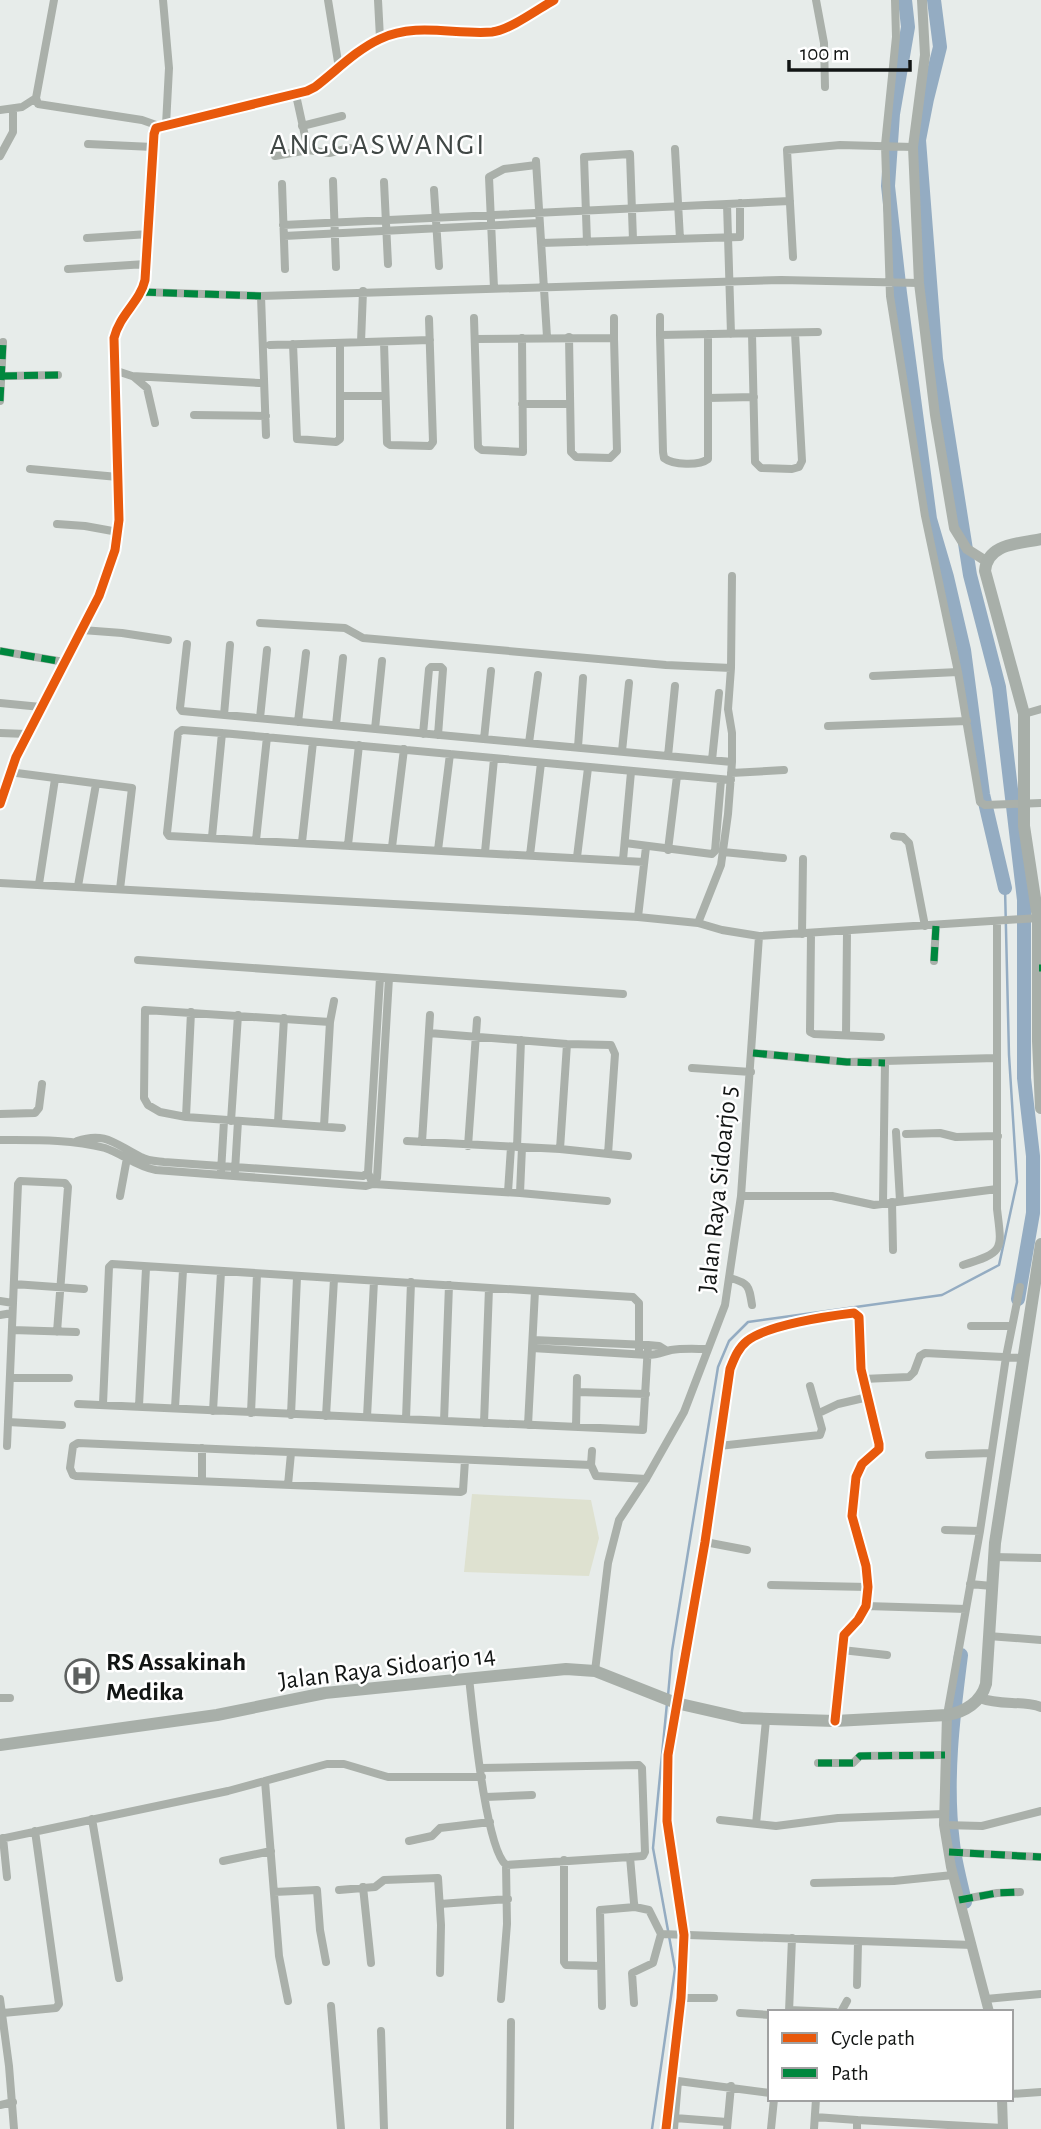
<svg xmlns="http://www.w3.org/2000/svg" width="1041" height="2129" font-family="'Alegreya Sans',sans-serif">
  <style>
    .green { fill: #dee1d0 }
    .lines { fill: none; stroke-linecap: round; stroke-linejoin: round }
    .stream { stroke: #94acc2; stroke-width: 2.5 }
    .river { stroke: #94acc2; stroke-width: 14 }
    .minor { stroke: #aab0aa; stroke-width: 8 }
    .tertiary { stroke: #aab0aa; stroke-width: 10 }
    .secondary { stroke: #a8afa9; stroke-width: 12 }
    .quiet { stroke: #00873e; stroke-width: 7; stroke-dasharray: 14 7; stroke-linecap: butt }
    .cycleway-casing { stroke: #fff; stroke-width: 13 }
    .cycleway { stroke: #e8590c; stroke-width: 9 }
    .labels { text-anchor: middle; stroke-width: 5; stroke-linejoin: round; paint-order: stroke }
    .street-label { font-size: 26px; fill: #121514; stroke: #fff }
    .poi-label { font-size: 26px; font-weight: bold; fill: #121514; stroke: #fff; text-anchor: start }
    .quarter-label { font-size: 30px; letter-spacing: 2px; fill: #404745; stroke: #fff }
  </style>
  <rect width="100%" height="100%" fill="#e7ecea"/>
  <path class="green" d="M472,1494L591,1500L599,1538L589,1576L464,1572Z"/>
  <g class="lines">
    <path class="stream" d="M668,1696L672,1651L718,1367L729,1341L748,1322L942,1295L999,1265L1017,1182L1009,1055L1005,888
      M652,2129L675,1969L653,1848L667,1703"/>
    <path class="river" d="M905,0L908,27L893,114L888,186L900,293L930,519L947,577L964,650L983,794L1005,888
      M934,0L940,47L927,99L919,140L936,359L970,575L999,687L1024,900V1078L1033,1156V1213L1018,1299
      M961,1655C953,1717 945,1781 953,1843C955,1863 961,1883 965,1902"/>
    <path class="minor" d="M54,0L36,98L38,104L142,120L159,126
      M163,0L169,68L166,125
      M328,0L339,68
      M378,0L380,38
      M816,0L824,43L825,87
      M895,0L896,37L885,145L890,296L925,516L958,672L980,802L985,805L1041,803
      M296,95L308,150
      M0,110L22,107L36,98
      M302,126L342,116
      M88,144L153,147
      M675,149L680,239
      M0,156L13,132V109
      M275,156L308,150L329,153L350,148
      M536,161L547,337
      M333,181L336,267
      M384,182L388,264
      M282,184L285,269
      M434,190L439,266
      M727,204L731,334
      M283,225L790,201
      M284,236L539,223
      M87,238L149,234
      M587,242L584,157L630,154L633,240
      M541,243L740,237V203
      M793,257L787,150L840,145L913,147
      M68,269L146,264
      M494,288L489,177L504,169L536,165
      M142,292L261,296L781,280L919,283
      M261,296L266,435
      M474,318L478,447L482,450L523,452L522,338
      M708,334V459C699,466 673,465 664,458L663,452L660,335L818,332
      M752,334L755,462L761,468L792,469L799,467L802,461L795,333
      M660,335V317
      M569,337L571,452L576,457L610,458L617,451L614,338
      M475,339L614,338V318
      M361,342L363,291
      M384,342L387,443L390,445L430,446L433,442L429,319
      M293,344L297,439L336,442L340,439V343
      M270,345L430,340
      M114,370L132,376L259,383
      M3,376L58,375
      M134,377L147,388L155,423
      M340,396H385
      M708,398L754,397
      M0,401L3,342
      M522,404H570
      M194,415L266,416
      M30,469L118,477
      M57,524L85,526L118,532
      M260,623L345,628L363,638L666,665L731,668
      M82,630L122,633L168,640
      M187,644L180,708L182,711L732,762
      M0,651L64,662
      M873,676L958,672
      M0,703L41,707
      M1024,714L1041,709
      M224,715L230,645
      M260,718L267,650
      M298,722L306,653
      M336,725L343,658
      M828,726L967,721
      M375,729L382,661
      M0,733L27,734
      M423,734L429,669L431,667H441L443,669L438,735
      M484,739L491,671
      M529,743L538,675
      M578,747L583,678
      M622,751L629,683
      M668,756L675,686
      M712,760L719,693
      M9,772L132,788L120,889
      M731,773L784,770
      M0,804L16,757L99,596L115,550L119,520L114,338C120,314 140,302 145,280L154,134L156,128L307,91L315,87C336,71 356,50 380,39C416,22 454,35 492,32C510,30 538,9 554,0
      M894,836L903,837L909,843L925,926
      M212,837L222,733
      M256,840L267,737
      M302,842L313,742
      M625,843L712,854L715,851L721,780
      M348,845L359,745
      M392,847L404,749
      M438,850L450,754
      M668,850L677,776
      M485,852L494,759
      M723,852L783,858
      M530,855L541,763
      M577,857L588,768
      M623,860L631,772
      M644,862L169,836L167,833L178,733L182,730L222,733L731,780
      M0,883L638,917L698,923L722,930L759,936L1038,918
      M39,884L55,779
      M78,886L96,784
      M638,917L646,847
      M698,923L721,865L728,814L732,762V733L728,709L731,668L732,576
      M811,933L810,1032L814,1034L881,1037
      M802,934L803,859
      M138,960L623,994
      M934,961L936,925
      M380,978L368,1173L373,1184L520,1193L607,1201
      M330,1022L334,1001
      M429,1033L567,1044L611,1045L615,1054L608,1154
      M846,1035L847,932
      M753,1053L847,1062L996,1058
      M692,1068L751,1072
      M0,1114L35,1113L39,1108L42,1084
      M186,1117L191,1012
      M231,1121L238,1015
      M278,1122L284,1018
      M324,1126L330,1022L145,1010L144,1098L148,1105L160,1112L186,1117L342,1128
      M896,1132L900,1201
      M906,1134L940,1133L956,1137L998,1136
      M0,1140C35,1140 71,1139 105,1148C123,1154 137,1167 156,1170L366,1186L373,1184L377,1178L389,978
      M77,1141C106,1131 116,1145 141,1157C148,1161 156,1161 164,1162L363,1176L368,1173
      M407,1141L560,1149L628,1156
      M422,1142L430,1015
      M468,1146L477,1020
      M517,1147L521,1040
      M560,1149L567,1044
      M235,1171L238,1121
      M221,1172L224,1121
      M508,1192L511,1147
      M520,1193L522,1147
      M120,1196L127,1158
      M741,1196H832L874,1205L997,1189
      M892,1202L893,1250
      M883,1203L885,1063
      M963,1265C1005,1252 1002,1250 997,1209V922
      M730,1278C749,1283 749,1286 752,1305
      M14,1284L84,1289
      M0,1301L13,1303
      M0,1315L12,1313
      M971,1326H1012
      M12,1330L76,1332
      M533,1340L648,1345L659,1346L667,1351
      M532,1348L648,1355C657,1355 663,1352 671,1350C683,1348 696,1349 708,1349
      M10,1378H69
      M863,1379L909,1377L914,1372L920,1356L925,1353L1023,1358
      M577,1392L646,1394
      M78,1404L643,1430L648,1345
      M103,1404L109,1267L112,1264L633,1297L639,1303V1354
      M139,1406L146,1268
      M175,1408L183,1270
      M213,1411L221,1272
      M251,1413L257,1274
      M819,1413L838,1404L868,1397
      M291,1415L297,1277
      M326,1416L334,1279
      M367,1417L374,1281
      M406,1419L411,1282
      M444,1421L449,1285
      M8,1422L62,1425
      M484,1423L489,1288
      M528,1425L535,1291
      M576,1427L577,1378
      M7,1446L18,1184L20,1181L65,1183L68,1187L57,1332
      M719,1446L820,1435L822,1429L810,1386
      M592,1451L591,1465L596,1476L646,1479
      M929,1455L991,1453
      M465,1460L463,1491L461,1492L76,1476L73,1475L70,1468L73,1446L78,1443L591,1465
      M202,1480V1448
      M288,1485L291,1453
      M945,1530L980,1531
      M705,1542L747,1550
      M993,1557L1041,1558
      M970,1584L992,1586
      M771,1585L868,1587
      M866,1606L966,1609
      M988,1636L1041,1640
      M842,1650L887,1655
      M595,1671L608,1563L619,1520L646,1479L684,1412L725,1305L741,1196L759,936
      M469,1678C473,1712 485,1847 506,1865L630,1857L634,1903L635,1907L649,1910L661,1934L653,1963L632,1973L634,2003
      M0,1698H10
      M947,1715L980,1531L1006,1357L1020,1287
      M818,1763H853L860,1756L945,1755
      M481,1768L639,1765L642,1768L645,1852L643,1856L630,1857
      M265,1781L279,1956L288,2001
      M486,1797L532,1795
      M92,1819L119,1978
      M720,1820L776,1826L838,1818L944,1814
      M756,1824L766,1720
      M944,1825L982,1826L1041,1811
      M3,1838L7,1877
      M0,1839L228,1791L327,1764H344L388,1777H482
      M409,1841L432,1836L440,1828L490,1822
      M949,1852L1041,1857
      M564,1860V1962L566,1965L601,1966
      M223,1861L271,1851
      M814,1883L894,1881L953,1875
      M363,1887L371,1963
      M339,1890L375,1887L384,1880L438,1878L441,1925L440,1973
      M274,1892L317,1890L320,1930L326,1962
      M959,1900L997,1893L1020,1892
      M440,1904L508,1899
      M661,1934L972,1945
      M857,1985L858,1943
      M681,1998H714
      M0,1999L9,2066L14,2129
      M501,1999L507,1924L506,1865
      M986,1999L1041,1994
      M331,2006L341,2129
      M602,2006L600,1910L635,1907
      M789,2010L835,2012
      M789,2012L792,1938
      M841,2012L847,2001
      M3,2013L56,2008L59,2004L35,1831
      M740,2013L770,2015
      M381,2031L384,2129
      M1011,2094L1041,2092
      M0,2105L13,2102
      M815,2117L857,2120V2129
      M675,2118L727,2122
      M857,2120L1003,2128
      M510,2129L511,2022
      M666,2129L681,1998L684,1935L667,1821L668,1755L705,1542L730,1369C734,1359 738,1348 747,1341C767,1325 828,1316 854,1313L859,1317L861,1369L879,1444V1449L862,1464L856,1477L852,1516L866,1566L868,1587L866,1606L858,1620L844,1635L835,1721
      M674,2129L678,2081L770,2093
      M727,2129L731,2086
      M771,2129L774,2099
      M814,2129L816,2099"/>
    <path class="tertiary" d="M922,0L925,55L913,147L919,283L935,415L954,528L967,549L986,561
      M980,1698C1000,1706 1022,1700 1041,1707
      M947,1715L944,1825L951,1867L989,2012
      M1002,2099L1003,2129"/>
    <path class="secondary" d="M1041,539C1019,544 987,543 985,571L1024,714V826L1038,918V1041L1041,1108
      M0,1745L217,1715L325,1693L566,1669L595,1671L676,1703L742,1718L835,1721L947,1715C965,1712 981,1702 986,1684L995,1543L1041,1244"/>
    <path class="quiet" d="M142,292L261,296
      M3,376L58,375
      M0,401L3,342
      M0,651L64,662
      M934,961L936,925
      M1039,968H1041
      M753,1053L847,1062L885,1063
      M818,1763H853L860,1756L945,1755
      M949,1852L1041,1857
      M959,1900L997,1893L1020,1892"/>
    <defs>
      <path id="cycleway" d="M0,804L16,757L99,596L115,550L119,520L114,338C120,314 140,302 145,280L154,134L156,128L307,91L315,87C336,71 356,50 380,39C416,22 454,35 492,32C510,30 538,9 554,0
        M666,2129L681,1998L684,1935L667,1821L668,1755L705,1542L730,1369C734,1359 738,1348 747,1341C767,1325 828,1316 854,1313L859,1317L861,1369L879,1444V1449L862,1464L856,1477L852,1516L866,1566L868,1587L866,1606L858,1620L844,1635L835,1721"/>
    </defs>
    <use href="#cycleway" class="cycleway-casing"/>
    <use href="#cycleway" class="cycleway"/>
  </g>
  <defs>
    <symbol id="hospital-ring" viewBox="-11 -11 22 22"><circle r="9.5" fill="#fff" stroke="#5d605f" stroke-width="1.5"/><path d="M-5-5h3v3.5h4V-5h3V5h-3V1.5h-4V5h-3Z" fill="#5d605f"/></symbol>
  </defs>
  <g fill-rule="evenodd">
    <use href="#hospital-ring" x="63" y="1657" width="38" height="38"/>
  </g>
  <g class="labels">
    <g class="street-label">
      <text transform="translate(717 1189) rotate(-84)" y="9">Jalan Raya Sidoarjo 5</text>
      <text transform="translate(387 1667) rotate(-7)" y="9">Jalan Raya Sidoarjo 14</text>
    </g>
    <g class="poi-label">
      <text x="106" y="1670">RS Assakinah<tspan x="106" dy="30">Medika</tspan></text>
    </g>
    <g class="quarter-label">
      <text x="378" y="154">ANGGASWANGI</text>
    </g>
  </g>
  <rect x="768" y="2010" width="245" height="91" fill="#ffffff" stroke="#a0a1a1" stroke-width="2"/>
  <rect x="782" y="2033" width="35" height="10" fill="#e8590c" stroke="#a0a1a1" stroke-width="2"/>
  <text x="831" y="2045" font-size="21" fill="#121514">Cycle path</text>
  <rect x="782" y="2068" width="35" height="10" fill="#00873e" stroke="#a0a1a1" stroke-width="2"/>
  <text x="831" y="2080" font-size="21" fill="#121514">Path</text>
  <path d="M789 60v10h121v-10" fill="none" stroke="#121514" stroke-width="3.5"/>
  <text x="800" y="60" font-size="21" fill="#121514" stroke="#ffffff" stroke-width="5" paint-order="stroke">100 m</text>
</svg>
